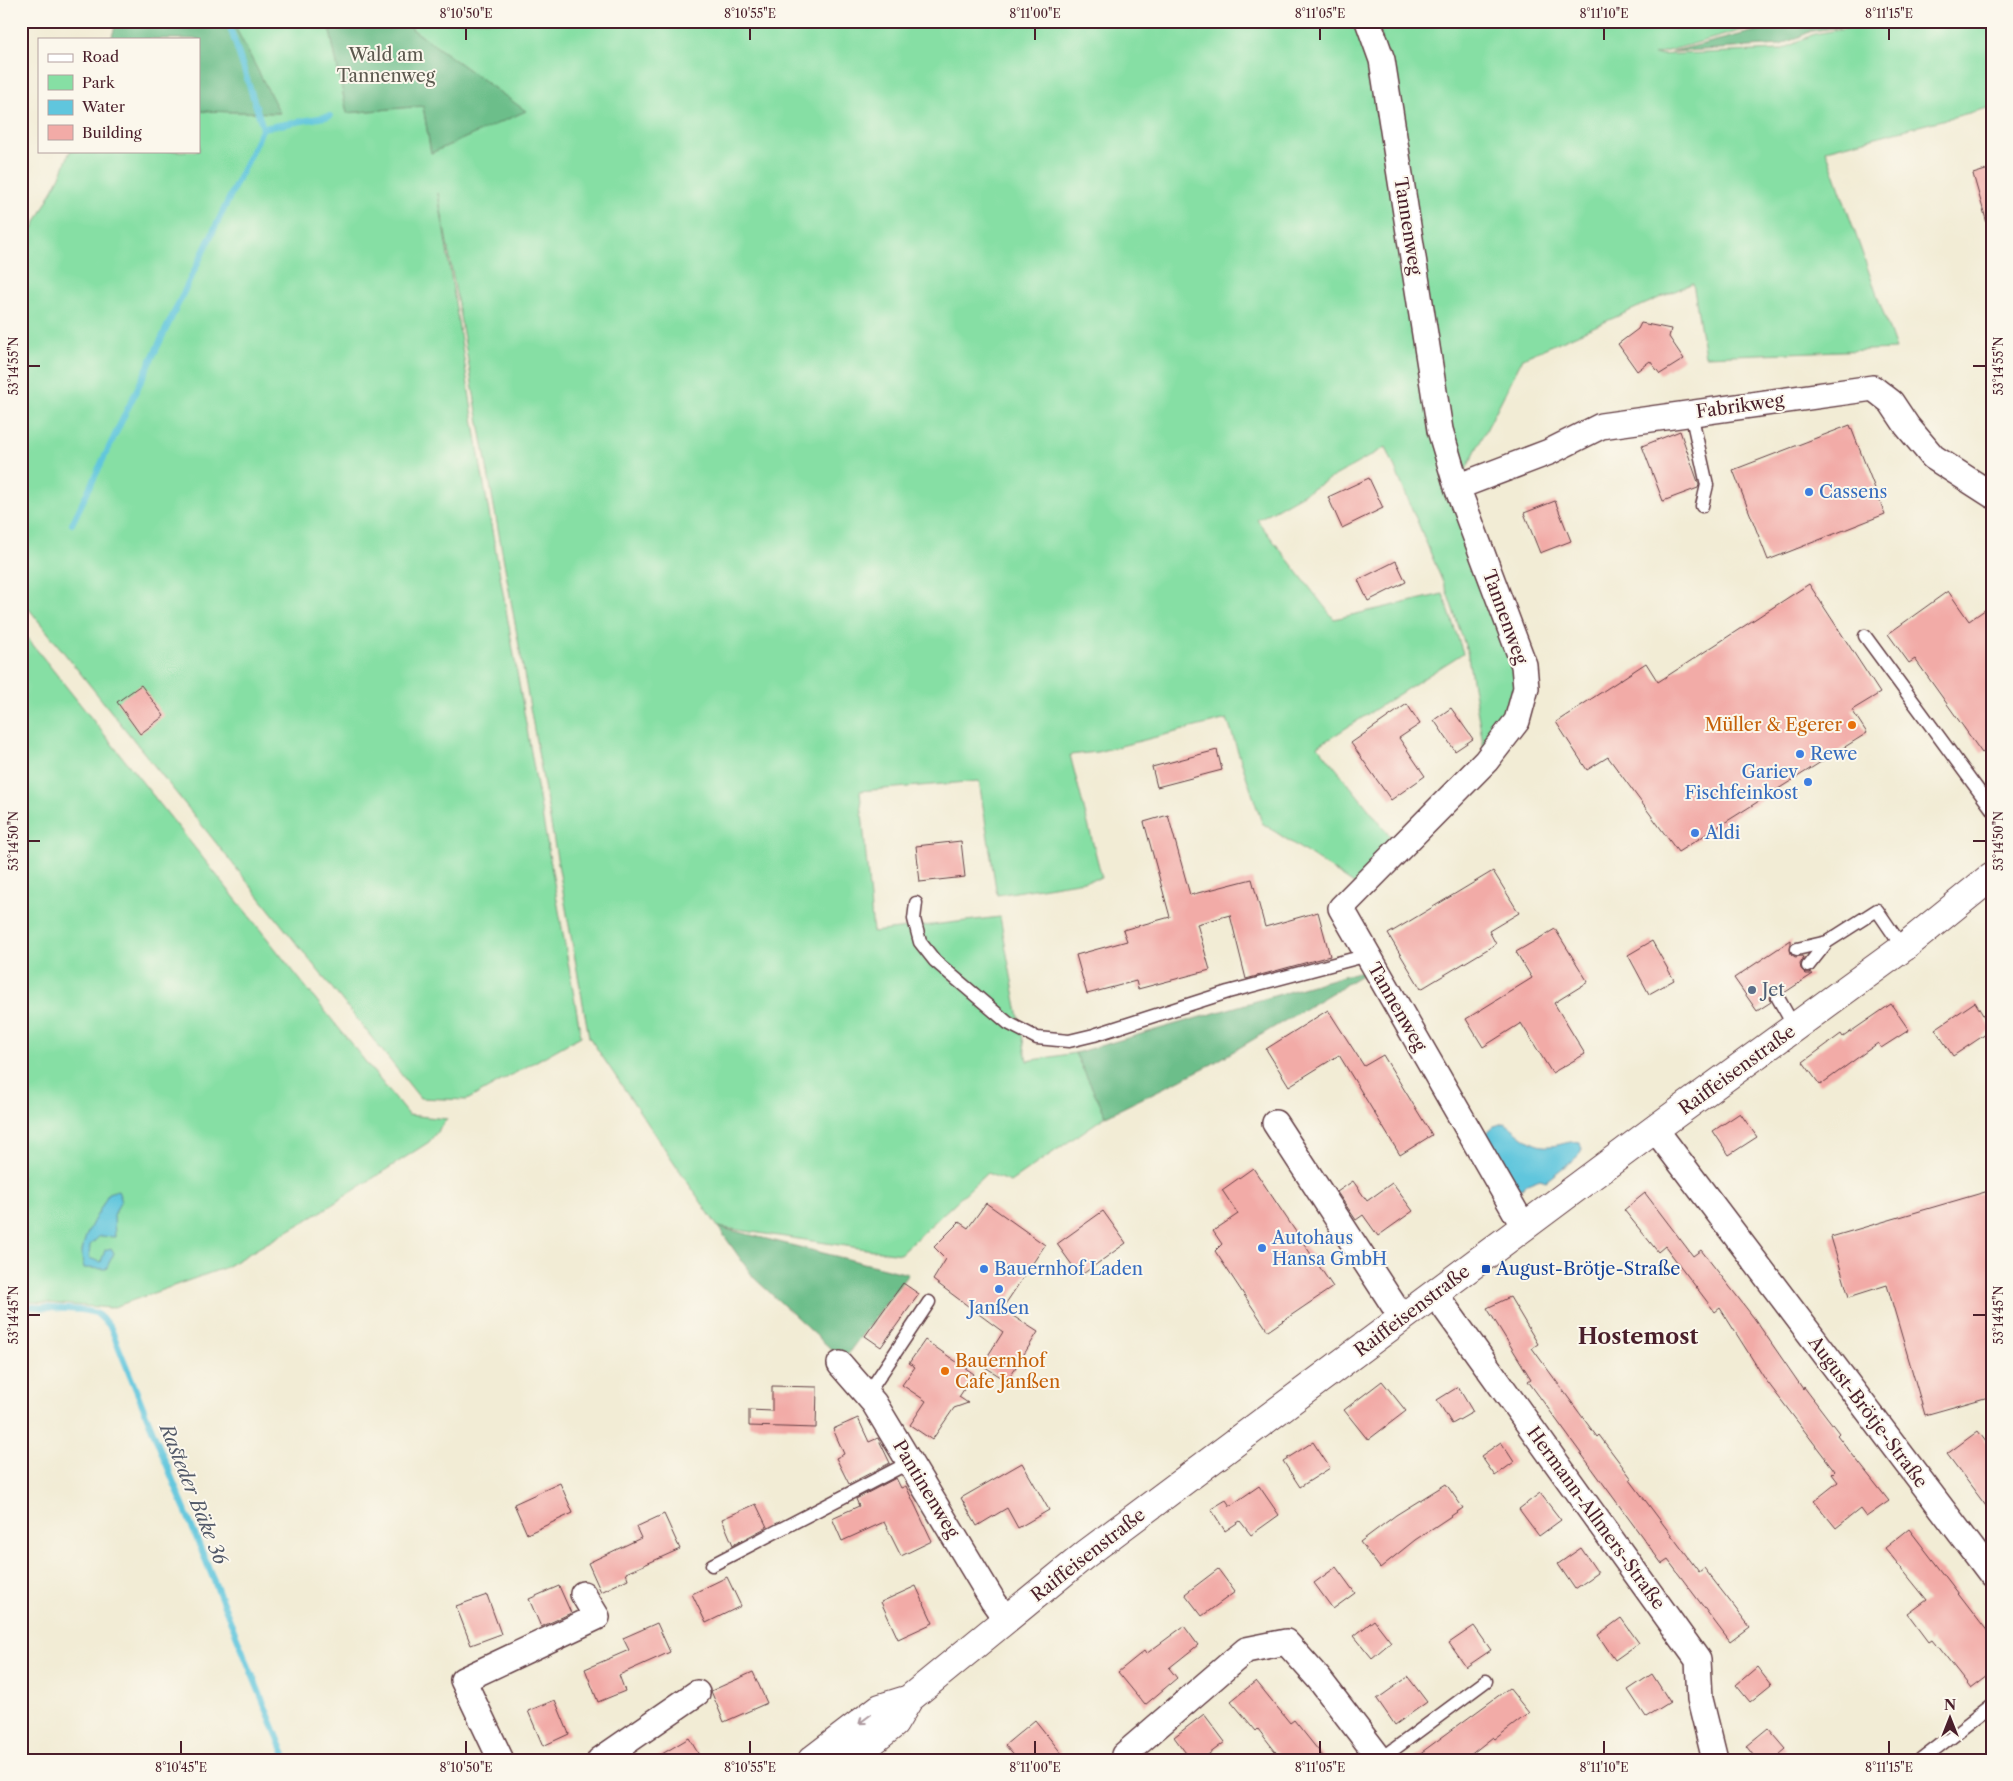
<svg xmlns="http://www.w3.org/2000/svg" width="2013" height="1781" font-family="'Libre Caslon Text',serif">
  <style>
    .green { fill: #86dfa4; stroke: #687f68 }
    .forest { fill: #6cbe8a; stroke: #5b6e5a }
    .water { fill: #60c6dd; stroke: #557284 }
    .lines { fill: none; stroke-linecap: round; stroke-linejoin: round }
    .stream { stroke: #60c6dd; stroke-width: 6 }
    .building { fill: #f2aba7 }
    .service-casing { stroke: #633e44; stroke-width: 15 }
    .minor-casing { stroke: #633e44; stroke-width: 28 }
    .tertiary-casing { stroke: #633e44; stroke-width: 30 }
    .service { stroke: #fff; stroke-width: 12 }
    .minor { stroke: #fff; stroke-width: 25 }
    .tertiary { stroke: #fff; stroke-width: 28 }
    .oneway { stroke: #ae9aa0 }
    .ticks { fill: none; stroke: #4a1f2b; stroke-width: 2 }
    .shop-dot { fill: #3f7fe0; stroke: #fbf7ec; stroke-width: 2 }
    .food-dot { fill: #e8710a; stroke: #fbf7ec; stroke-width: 2 }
    .service-dot { fill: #5c6f8a; stroke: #fbf7ec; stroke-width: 2 }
    .transit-dot { fill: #1a4fb4; stroke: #fbf7ec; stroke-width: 2 }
    .labels { text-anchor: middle; stroke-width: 4; stroke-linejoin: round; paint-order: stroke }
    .park-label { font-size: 18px; fill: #5c594f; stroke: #fbf7ec }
    .street-label { font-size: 18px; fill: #4a1f2b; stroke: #fbf7ec }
    .shop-label { font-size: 18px; fill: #366cbe; stroke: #fbf7ec; text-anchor: start }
    .food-label { font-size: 18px; fill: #c56008; stroke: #fbf7ec; text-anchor: end }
    .service-label { font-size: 18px; fill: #4e5e75; stroke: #fbf7ec; text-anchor: start }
    .transit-label { font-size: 18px; fill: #164399; stroke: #fbf7ec; text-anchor: start }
    .water-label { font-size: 19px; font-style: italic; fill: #525969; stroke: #fbf7ec }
    .district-label { font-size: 22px; font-weight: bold; fill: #4a1f2b; stroke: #fbf7ec }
    .neatline { fill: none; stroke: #4a1f2b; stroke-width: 2 }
    .ticks-label { font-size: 12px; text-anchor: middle; fill: #4a1f2b }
  </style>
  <rect width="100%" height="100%" fill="#fbf7ec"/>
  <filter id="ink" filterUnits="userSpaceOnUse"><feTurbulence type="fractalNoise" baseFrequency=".02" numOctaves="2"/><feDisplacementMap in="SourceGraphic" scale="10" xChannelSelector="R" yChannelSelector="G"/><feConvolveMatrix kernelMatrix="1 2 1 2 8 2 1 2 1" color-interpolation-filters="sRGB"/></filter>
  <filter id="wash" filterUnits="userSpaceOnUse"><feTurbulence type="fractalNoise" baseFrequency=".0096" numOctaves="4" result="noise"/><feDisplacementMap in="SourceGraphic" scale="20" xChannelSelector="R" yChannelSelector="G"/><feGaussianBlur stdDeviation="1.12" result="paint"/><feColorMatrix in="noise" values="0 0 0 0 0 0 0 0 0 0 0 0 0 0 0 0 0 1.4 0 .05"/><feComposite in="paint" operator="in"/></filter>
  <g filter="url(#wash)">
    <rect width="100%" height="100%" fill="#f2ecd5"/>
    <path class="green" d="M232,21H328L347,113L423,106L431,153L525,111L412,29L410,21H1699L1706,26L1720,21H1765L1758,26L1653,55L1781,50L1814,34L1849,28L1855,21H1982L1992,30V107L1826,150L1896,349L1705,356L1693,283L1523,358L1457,487L1526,688L1486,761L1467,651L1447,592L1386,447L1257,520L1334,619L1443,594L1463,653L1318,746L1399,847L1360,888L1262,823L1227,719L1097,752L1070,755L1102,878L997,895L979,781L860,791L873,932L1000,917L1027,1061L1075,1053L1106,1116L1010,1182L987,1173L900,1254L718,1227L589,1037L438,193L480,462L581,1036L467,1100L420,1098L21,599V251L62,172L70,151H199V111L279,113Z
      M21,630L408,1115L447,1119L429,1142L319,1213L224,1268L111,1308L21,1301Z"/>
    <path class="forest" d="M117,21H232L280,113L199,111V39H111Z
      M328,21H410L412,29L526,111L431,153L423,106L347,113Z
      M1770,21H1852L1848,26L1812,31L1781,45L1671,52L1759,30Z
      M1375,967L1212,1064L1106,1116L1075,1053Z
      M718,1227L908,1274L843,1360L754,1278Z"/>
    <path class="water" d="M1505,1123C1519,1132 1531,1148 1549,1146C1560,1146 1569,1140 1580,1142L1582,1149L1578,1156L1546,1181L1540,1179L1527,1184L1522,1189L1513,1188L1483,1136L1494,1126Z
      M118,1190L121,1200L114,1215L115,1237L100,1236L90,1245L89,1258L101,1262L105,1250L111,1248L114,1253L106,1269L84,1268C83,1263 81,1256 82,1252C84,1231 101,1212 108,1193Z"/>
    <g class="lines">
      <path class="stream" d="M263,128L330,116
        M72,524L263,128L228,21
        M21,1306L82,1310L96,1313L110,1326L287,1760"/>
    </g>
    <g id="blocks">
      <path class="building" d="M1992,168V223H1987L1973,174Z
        M1641,323L1671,329L1669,337L1684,359L1660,374L1650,361L1637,371L1618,344L1638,329Z
        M1850,425L1885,514L1768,560L1733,470Z
        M1680,431L1699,485L1698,488L1663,501L1642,446Z
        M1369,478L1383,508L1342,528L1328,497Z
        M1555,501L1571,541L1540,553L1524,513Z
        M1396,561L1406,582L1368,601L1358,580Z
        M1809,584L1880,693L1852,710L1867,733L1678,852L1608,757L1587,770L1556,722L1646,663L1658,682Z
        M1948,591L1969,621L1992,605V746L1982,753L1915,659L1909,663L1888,634Z
        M141,685L164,716L140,734L117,702Z
        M1407,704L1420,724L1399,738L1425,776L1391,800L1351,743Z
        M1451,708L1473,739L1455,751L1434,720Z
        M1217,750L1222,770L1157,787L1152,767Z
        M1168,815L1190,895L1252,879L1265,927L1318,912L1330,956L1246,979L1230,915L1197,924L1210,970L1138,989L1136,981L1087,994L1076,955L1127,941L1123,930L1170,917L1144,822Z
        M961,841L965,877L920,882L916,846Z
        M1493,871L1519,913L1489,931L1496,944L1421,989L1388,934Z
        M1555,929L1588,982L1554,1003L1585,1054L1552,1073L1521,1023L1483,1047L1466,1019L1532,978L1516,952Z
        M1791,940V954L1795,957L1802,956L1803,959L1800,964L1801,969L1806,974H1813L1784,993L1779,990L1774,991L1770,997L1771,1002L1757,1011L1734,978Z
        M1652,941L1674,980L1649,994L1628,955Z
        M1975,1002L1992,1030L1953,1056L1935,1029Z
        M1891,1004L1909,1030L1881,1048L1878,1043L1820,1085L1803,1062L1841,1034L1843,1037Z
        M1328,1010L1364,1066L1383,1055L1432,1135L1400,1155L1339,1055L1289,1086L1266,1049Z
        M1740,1113L1757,1137L1729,1155L1713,1131Z
        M1253,1168L1333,1287L1268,1331L1215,1251L1222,1244L1213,1231L1238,1214L1222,1190Z
        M1353,1181L1367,1201L1392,1183L1413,1211L1378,1236L1363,1215L1356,1220L1337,1192Z
        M1992,1190V1396L1925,1415L1887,1285L1849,1297L1831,1237Z
        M1645,1193L1693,1256L1701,1250L1754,1318L1803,1389L1804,1387L1839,1433L1837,1435L1889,1501L1866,1517L1860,1509L1836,1528L1814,1501L1838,1482L1832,1474L1835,1471L1765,1379L1720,1308L1715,1312L1665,1246L1658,1252L1624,1210Z
        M986,1203L1045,1245L1002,1309L1038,1332L1007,1381L982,1365L1003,1332L933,1280L946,1259L934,1247L959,1222L968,1228Z
        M1103,1211L1126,1243L1080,1276L1057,1244Z
        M903,1283L919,1294L881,1347L865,1336Z
        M1510,1297L1538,1344L1532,1348L1597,1437L1599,1435L1632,1479L1630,1480L1699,1572L1704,1568L1750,1627L1730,1642L1668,1560L1662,1564L1528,1381L1531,1379L1487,1308Z
        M925,1340L974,1374L959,1397L968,1403L954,1408L932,1440L910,1425L926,1401L902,1385L915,1367L909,1363Z
        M1382,1381L1406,1411L1368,1440L1344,1410Z
        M772,1386L817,1387L816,1428L749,1426V1410L772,1411Z
        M1458,1387L1473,1412L1452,1424L1437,1400Z
        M858,1418L869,1442L878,1438L890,1463L849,1484L836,1458L844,1454L833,1429Z
        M1978,1431L1992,1450V1514L1947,1454Z
        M1313,1442L1330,1468L1300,1487L1283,1461Z
        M1501,1442L1514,1462L1495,1476L1481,1456Z
        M1022,1463L1049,1510L1018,1528L1007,1508L977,1526L961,1498Z
        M896,1478L901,1488L906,1486L932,1541L901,1556L884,1522L842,1541L832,1518L859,1506L856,1499Z
        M560,1483L573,1513L527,1534L514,1504Z
        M1446,1484L1463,1508L1415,1540L1380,1568L1360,1542L1396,1515Z
        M1259,1486L1279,1515L1251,1535L1240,1521L1225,1531L1211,1509L1226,1500L1230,1506Z
        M1540,1493L1561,1520L1539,1536L1519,1509Z
        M756,1504L767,1527L733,1545L722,1519Z
        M664,1514L680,1549L626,1573L628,1579L601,1592L588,1563L641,1538L636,1527Z
        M1909,1529L1992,1637V1673L1971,1689L1932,1640L1929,1642L1908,1614L1927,1600L1885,1548Z
        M1581,1548L1598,1573L1575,1589L1558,1564Z
        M1336,1567L1355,1593L1333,1609L1314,1583Z
        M1218,1569L1235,1592L1202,1616L1185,1594Z
        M727,1577L741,1606L706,1623L692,1594Z
        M559,1586L571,1613L541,1627L529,1599Z
        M916,1586L933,1623L898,1639L881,1602Z
        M487,1595L501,1634L471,1645L456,1606Z
        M1621,1618L1639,1643L1615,1660L1598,1635Z
        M1374,1620L1391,1642L1372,1658L1354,1636Z
        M657,1623L670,1652L619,1675L625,1691L598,1702L585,1669L629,1650L623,1638Z
        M1184,1626L1198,1645L1169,1668L1177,1678L1145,1705L1118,1672L1144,1651L1146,1654Z
        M1474,1626L1491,1650L1466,1667L1449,1643Z
        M1757,1667L1771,1685L1750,1702L1736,1685Z
        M753,1672L767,1703L724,1722L711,1691Z
        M1652,1674L1670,1702L1646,1717L1628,1690Z
        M1408,1677L1427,1702L1395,1725L1377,1699Z
        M1256,1681L1290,1723L1294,1720L1326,1760H1282L1258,1729L1256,1731L1231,1701Z
        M1509,1688L1529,1713L1495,1739L1493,1737L1464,1760H1411Z
        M555,1700L569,1734L543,1746L528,1711Z
        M1204,1714L1225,1742L1201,1760H1191L1174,1737Z
        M1035,1720L1062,1754L1053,1760H1018L1005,1745Z
        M1768,1728L1786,1749L1773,1760H1757L1746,1746Z
        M689,1738L702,1760H652Z"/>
    </g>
  </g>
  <g filter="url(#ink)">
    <use href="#blocks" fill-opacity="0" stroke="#633e44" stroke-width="1"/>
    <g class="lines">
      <defs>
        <path id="service" d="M1691,413L1707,485L1702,506
          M1865,636L1992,809
          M916,903L914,919L920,942L935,961L1008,1023L1037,1038L1069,1041L1094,1035L1228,992L1368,955
          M1797,949L1827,942L1877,910L1903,948
          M1808,966L1827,942
          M1778,998L1795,1028
          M867,1395L929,1302
          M712,1565L910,1462
          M1381,1759L1486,1681
          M1921,1760L1992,1705"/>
        <path id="minor" d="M1368,21L1382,60L1440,430L1457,487L1524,665L1526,688L1517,721L1486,761L1341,908L1524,1227
          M1457,487L1549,452L1601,426L1873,388L1891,402L1907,426L1933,457L1992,495
          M1275,1123L1402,1318
          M1655,1129L1992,1575
          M1435,1294L1698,1660L1700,1699L1715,1760
          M840,1364L874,1403L993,1601L1006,1619
          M1124,1755L1246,1650L1286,1642L1319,1679L1381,1760
          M501,1760L463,1680L597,1617L583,1594
          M600,1760L697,1693"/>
        <path id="tertiary" d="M812,1760L880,1708L909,1699
          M849,1760L894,1724L909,1699L1086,1554L1655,1129L1903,948L1992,876"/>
      </defs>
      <use href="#service" class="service-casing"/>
      <use href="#minor" class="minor-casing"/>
      <use href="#tertiary" class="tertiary-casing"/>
      <use href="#service" class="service"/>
      <use href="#minor" class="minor"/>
      <use href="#tertiary" class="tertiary"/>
    </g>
    <defs><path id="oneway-shaft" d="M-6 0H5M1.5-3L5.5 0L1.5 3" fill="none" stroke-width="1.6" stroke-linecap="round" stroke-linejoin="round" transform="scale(1.25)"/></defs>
    <use class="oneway" href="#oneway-shaft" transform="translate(865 1719) rotate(143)"/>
  </g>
  <path class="ticks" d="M466,28V40M750,28V40M1035,28V40M1320,28V40M1604,28V40M1889,28V40M28,366H40M1973,366H1986M28,841H40M1973,841H1986M28,1315H40M1973,1315H1986M181,1741V1754M466,1741V1754M750,1741V1754M1035,1741V1754M1320,1741V1754M1604,1741V1754M1889,1741V1754"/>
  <g class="shop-dot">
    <circle cx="1809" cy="492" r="5"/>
    <circle cx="1800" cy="754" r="5"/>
    <circle cx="1808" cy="782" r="5"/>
    <circle cx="1695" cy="833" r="5"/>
    <circle cx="1262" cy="1248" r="5"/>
    <circle cx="984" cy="1269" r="5"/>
    <circle cx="999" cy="1289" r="5"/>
  </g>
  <g class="food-dot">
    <circle cx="1852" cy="725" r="5"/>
    <circle cx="945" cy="1371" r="5"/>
  </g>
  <circle class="service-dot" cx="1752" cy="990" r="5"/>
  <rect class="transit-dot" x="1481" y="1264" width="10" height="10" rx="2.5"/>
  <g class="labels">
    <g class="park-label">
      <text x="386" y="61">Wald am<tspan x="386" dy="21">Tannenweg</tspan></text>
    </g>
    <g class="street-label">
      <text transform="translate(1408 226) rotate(81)" y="6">Tannenweg</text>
      <text transform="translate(1740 406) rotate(-8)" y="6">Fabrikweg</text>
      <text transform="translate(1505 617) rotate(70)" y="6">Tannenweg</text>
      <text transform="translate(1397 1007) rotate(60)" y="6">Tannenweg</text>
      <text transform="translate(1737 1070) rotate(-36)" y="6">Raiffeisenstraße</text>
      <text transform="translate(1412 1311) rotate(-37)" y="6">Raiffeisenstraße</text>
      <text transform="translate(1868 1412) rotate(53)" y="6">August-Brötje-Straße</text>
      <text transform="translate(926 1489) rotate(59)" y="6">Pantinenweg</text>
      <text transform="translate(1596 1518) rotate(54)" y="6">Hermann-Allmers-Straße</text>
      <text transform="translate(1088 1555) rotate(-38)" y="6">Raiffeisenstraße</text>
    </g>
    <g class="shop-label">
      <text x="1819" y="498">Cassens</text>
      <text x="1810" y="760">Rewe</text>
      <text x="1798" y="778" text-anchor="end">Gariev<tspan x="1798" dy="21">Fischfeinkost</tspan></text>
      <text x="1705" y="839">Aldi</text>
      <text x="1272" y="1244">Autohaus<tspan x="1272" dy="21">Hansa GmbH</tspan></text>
      <text x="994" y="1275">Bauernhof Laden</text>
      <text x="999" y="1314" text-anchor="middle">Janßen</text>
    </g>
    <g class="food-label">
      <text x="1842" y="731">Müller &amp; Egerer</text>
      <text x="955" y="1367" text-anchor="start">Bauernhof<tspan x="955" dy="21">Cafe Janßen</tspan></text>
    </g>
    <g class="service-label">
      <text x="1762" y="996">Jet</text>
    </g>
    <g class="transit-label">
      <text x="1496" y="1275">August-Brötje-Straße</text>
    </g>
    <g class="water-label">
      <text transform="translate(194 1494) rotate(68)" y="7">Rasteder Bäke 36</text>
    </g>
    <g class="district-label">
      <text x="1638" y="1344">Hostemost</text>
    </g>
  </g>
  <rect width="2013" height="1781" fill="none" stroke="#fbf7ec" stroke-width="55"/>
  <rect x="38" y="38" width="162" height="115" fill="#fbf7ec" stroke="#b4a19f"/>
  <rect x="48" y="54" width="25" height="8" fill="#ffffff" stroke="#b4a19f"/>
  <text x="82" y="62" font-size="15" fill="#4a1f2b">Road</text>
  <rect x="48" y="75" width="25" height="15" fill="#86dfa4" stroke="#b4a19f"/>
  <text x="82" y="88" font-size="15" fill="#4a1f2b">Park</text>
  <rect x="48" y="100" width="25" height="15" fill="#60c6dd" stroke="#b4a19f"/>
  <text x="82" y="112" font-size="15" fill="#4a1f2b">Water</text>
  <rect x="48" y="125" width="25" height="15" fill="#f2aba7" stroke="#b4a19f"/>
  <text x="82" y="138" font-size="15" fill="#4a1f2b">Building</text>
  <g transform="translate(1950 1718)" stroke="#fbf7ec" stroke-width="4" paint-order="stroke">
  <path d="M0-4L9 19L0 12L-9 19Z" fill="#4a1f2b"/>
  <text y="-8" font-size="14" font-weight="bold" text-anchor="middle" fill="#4a1f2b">N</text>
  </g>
  <rect x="28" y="28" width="1958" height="1726" class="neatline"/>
  <g class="ticks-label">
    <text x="466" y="18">8°10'50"E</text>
    <text x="750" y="18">8°10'55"E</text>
    <text x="1035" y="18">8°11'00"E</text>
    <text x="1320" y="18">8°11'05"E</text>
    <text x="1604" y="18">8°11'10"E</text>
    <text x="1889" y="18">8°11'15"E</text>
    <text transform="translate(14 366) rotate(-90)" y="4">53°14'55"N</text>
    <text transform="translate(1999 366) rotate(-90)" y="4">53°14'55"N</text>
    <text transform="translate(14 841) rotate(-90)" y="4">53°14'50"N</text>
    <text transform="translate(1999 841) rotate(-90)" y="4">53°14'50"N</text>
    <text transform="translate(14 1315) rotate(-90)" y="4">53°14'45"N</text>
    <text transform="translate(1999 1315) rotate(-90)" y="4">53°14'45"N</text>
    <text x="181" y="1772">8°10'45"E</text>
    <text x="466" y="1772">8°10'50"E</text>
    <text x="750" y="1772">8°10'55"E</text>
    <text x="1035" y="1772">8°11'00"E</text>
    <text x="1320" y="1772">8°11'05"E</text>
    <text x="1604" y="1772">8°11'10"E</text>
    <text x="1889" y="1772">8°11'15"E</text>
  </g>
</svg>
